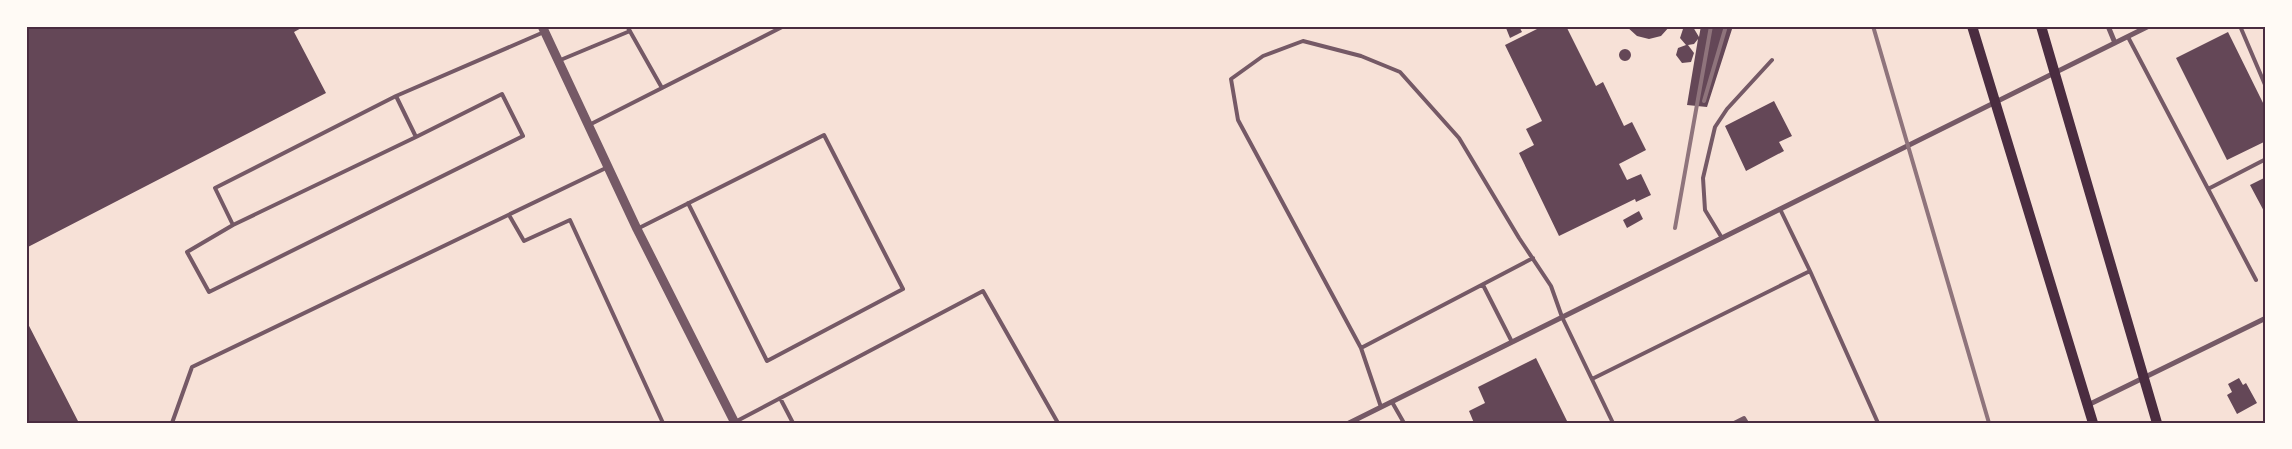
<svg xmlns="http://www.w3.org/2000/svg" width="2292" height="449" font-family="Figtree,sans-serif">
  <style>
    .building { fill: #644757 }
    .lines { fill: none; stroke-linecap: round; stroke-linejoin: round }
    .service { stroke: #755966; stroke-width: 4 }
    .minor { stroke: #755966; stroke-width: 5 }
    .tertiary { stroke: #755966; stroke-width: 9 }
    .secondary { stroke: #4a2c40; stroke-width: 10 }
    .rail { stroke: #8f747c; stroke-width: 4 }
    .neatline { fill: none; stroke: #4a2c40; stroke-width: 2 }
  </style>
  <rect width="100%" height="100%" fill="#f7e1d7"/>
  <path class="building" d="M26,26H305L294,32L326,93L26,248Z
    M1510,26H1519L1522,32L1510,38L1506,28Z
    M1543,26H1566L1596,86L1603,82L1624,126L1632,122L1646,150L1619,164L1627,180L1641,174L1651,195L1636,202L1635,199L1559,236L1519,153L1534,145L1526,129L1542,121L1505,45Z
    M1626,26H1670L1661,36L1649,39L1637,36Z
    M1701,26H1733L1707,107L1687,105L1698,39L1694,44L1688,45L1694,53L1691,62L1682,63L1676,55L1678,48L1686,45L1680,38L1683,29L1689,27H1693L1699,37Z
    M2228,32L2266,109V141L2227,160L2176,58Z
    M1619 55a6 6 0 1 1 12 0a6 6 0 1 1-12 0Z
    M1774,101L1792,136L1779,142L1784,151L1746,171L1725,126Z
    M2266,177V215L2250,185Z
    M1639,211L1643,219L1627,228L1623,220Z
    M26,320L79,423H26Z
    M1536,358L1568,423H1474L1469,411L1485,403L1478,387Z
    M2239,378L2243,385L2246,383L2257,403L2237,414L2227,395L2232,392L2228,384Z"/>
  <g class="lines">
    <path class="service" d="M627,26L662,88
      M2240,26L2266,87
      M2128,37L2256,280
      M558,61L630,31
      M589,125L784,26
      M416,137L233,225L187,252L209,292L523,136L502,94L416,137L396,96L544,32
      M2208,189L2266,159
      M509,215L524,241L570,220L663,423
      M233,225L215,188L396,96
      M637,229L824,135L903,289L767,361L688,203
      M1722,238L1705,210L1703,178L1715,127L1727,109L1772,60
      M1810,271L1878,423
      M1483,285L1512,342
      M1361,348L1238,120L1231,79L1263,56L1303,41L1361,56L1400,72L1459,138L1519,238L1551,286L1562,317L1613,423
      M1592,379L1810,271L1780,209
      M780,398L793,423
      M1392,402L1404,423
      M1381,407L1361,348L1533,258
      M735,422L983,291L1058,423
      M172,423L192,367L608,167
      M1734,423L1744,418L1747,423"/>
    <path class="minor" d="M2108,26L2115,43
      M2088,405L2266,318
      M1349,423L2149,26"/>
    <path class="tertiary" d="M542,26L637,229L735,423"/>
    <path class="secondary" d="M1972,26L2093,423
      M2041,26L2157,423"/>
    <path class="rail" d="M1873,26L1989,423
      M1704,101L1726,26
      M1675,228L1711,26"/>
  </g>
  <rect width="2292" height="449" fill="none" stroke="#fffaf5" stroke-width="55"/>
  <rect x="28" y="28" width="2236" height="394" class="neatline"/>
</svg>
